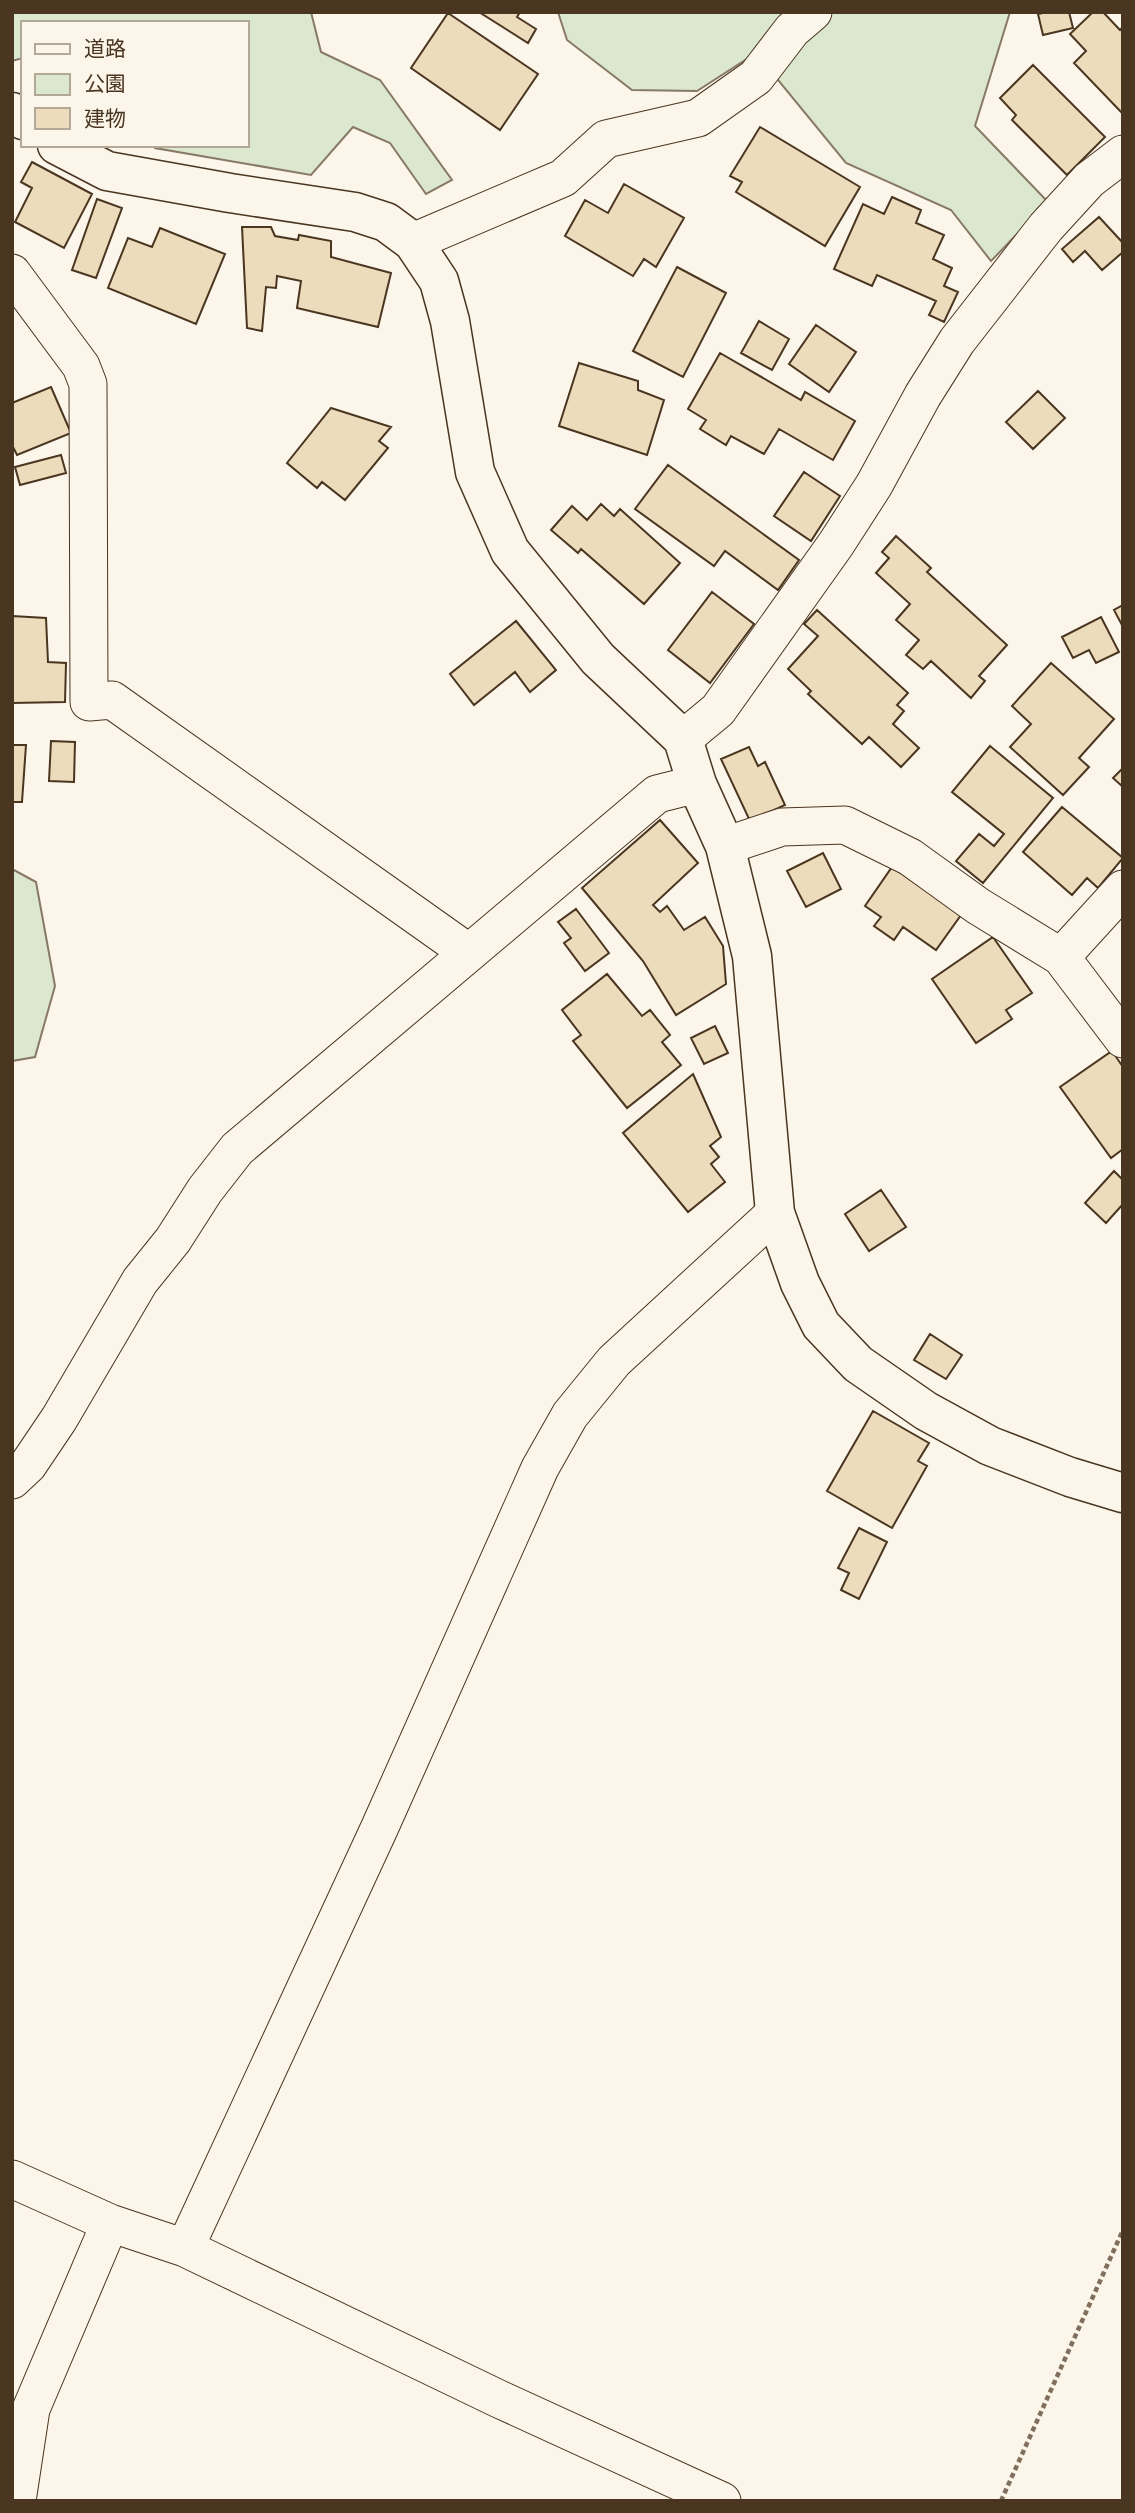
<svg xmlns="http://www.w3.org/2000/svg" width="1135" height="2513" font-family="'Nunito Sans','Noto Sans JP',sans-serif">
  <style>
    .green { fill: #dce7d0; stroke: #887966; stroke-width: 2 }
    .building { fill: #ecdcbc; stroke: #4a3520; stroke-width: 2 }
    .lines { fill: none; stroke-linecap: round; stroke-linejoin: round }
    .minor-casing { stroke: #4a3520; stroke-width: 39 }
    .tertiary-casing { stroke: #4a3520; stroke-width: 41 }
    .path { stroke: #7f6f5c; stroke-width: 4.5; stroke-dasharray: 5 3.5; stroke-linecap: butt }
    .minor { stroke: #fbf6e9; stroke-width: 37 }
    .tertiary { stroke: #fbf6e9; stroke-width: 38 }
  </style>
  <rect width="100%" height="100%" fill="#fbf6e9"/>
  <path class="green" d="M12,12H311L321,52L380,80L452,180L426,194L390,143L353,127L311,175L155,148L154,145H247V23H23V58L12,61Z
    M558,12H1010L975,126L1048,202L991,261L951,210L846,163L756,53L697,91L632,90L567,40Z
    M12,869L36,882L55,986L35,1057L12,1061Z"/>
  <path class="building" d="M479,12H520L517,17L536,29L528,43Z
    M1048,12H1069L1073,28L1043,35L1038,14Z
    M1093,12H1103L1120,30L1123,27V114L1074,63L1086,51L1070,34Z
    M448,13L538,74L500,130L411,68Z
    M1033,65L1105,137L1067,175L1012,120L1016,115L1000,98Z
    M760,127L860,187L825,246L736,192L742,182L730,176Z
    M32,162L92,194L64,248L15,222L32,188L21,182Z
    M624,184L684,218L656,267L644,259L633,276L565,236L585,200L608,213Z
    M892,197L921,210L916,223L944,235L933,259L952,268L944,286L958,292L944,322L929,315L936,301L877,275L872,286L834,269L863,204L884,214Z
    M97,199L122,208L96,278L72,270Z
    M1099,217L1123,243V252L1102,270L1085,251L1073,262L1062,249Z
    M242,227H271L275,236L298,240L299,235L331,241V257L391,273L378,327L297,308L301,281L277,276L276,288L266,287L262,331L247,328Z
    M160,228L225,254L196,324L108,288L128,238L152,247Z
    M677,267L726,293L683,377L633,351Z
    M759,321L789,339L772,370L741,353Z
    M816,325L856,352L829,392L789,364Z
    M720,353L801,400L805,392L855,421L833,460L779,429L764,454L731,436L726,445L700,429L706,420L688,409Z
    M579,363L638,381V390L664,400L647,455L559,426Z
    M51,387L71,433L17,455L12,445V403Z
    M1038,391L1065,418L1033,449L1006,422Z
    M331,408L391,427L379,441L388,448L345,500L322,482L317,488L287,463Z
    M61,455L66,473L20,485L15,467Z
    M668,465L799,560L778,590L725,551L714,566L635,509Z
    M804,472L840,496L811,541L774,516Z
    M601,504L614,516L620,509L680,563L644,604L581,549L578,553L551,530L572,506L587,520Z
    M896,536L931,568L927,572L1007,645L979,676L985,681L971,698L931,661L923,669L906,655L919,640L896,620L910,604L876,573L889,558L882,552Z
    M712,592L754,624L710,683L668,650Z
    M1123,605V627L1114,610Z
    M817,610L908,693L897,705L904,711L893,724L919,748L901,767L869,737L862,744L808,694L811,691L788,669L818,636L804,624Z
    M12,616L46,618L48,662L66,663L65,702L12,703Z
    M1101,617L1119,652L1096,663L1089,650L1073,658L1062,637Z
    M516,621L556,670L530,692L515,672L474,705L450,674Z
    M1051,663L1114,719L1079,758L1089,767L1063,795L1010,747L1031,724L1012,706Z
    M51,741L75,742L74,782L49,781Z
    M12,745H26L22,802H12Z
    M990,746L1053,798L983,883L956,861L979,834L994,846L1004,834L952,792Z
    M749,747L758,766L765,762L785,805L750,821L721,759Z
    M1123,768V787L1113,778Z
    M1062,807L1123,858L1098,888L1087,878L1072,895L1023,852Z
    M660,820L698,863L653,905L660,912L667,906L684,930L705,917L723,946L726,984L676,1015L643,961L582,888Z
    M823,853L841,889L806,907L787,871Z
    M892,867L961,915L936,950L903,927L894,940L874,926L881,917L865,906Z
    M576,909L609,953L585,971L564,943L571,938L558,922Z
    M993,937L1032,993L1006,1010L1012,1019L976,1043L932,979Z
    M607,974L642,1016L650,1010L670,1035L662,1042L681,1065L627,1108L573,1041L581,1035L562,1010Z
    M715,1026L728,1053L704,1064L691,1038Z
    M1112,1051L1123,1067V1149L1111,1158L1060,1087Z
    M693,1074L721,1137L710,1146L719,1157L711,1164L725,1182L688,1212L623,1133Z
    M1114,1171L1123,1180V1204L1106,1223L1085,1203Z
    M881,1190L906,1227L869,1251L845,1214Z
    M930,1334L962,1355L946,1379L914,1360Z
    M873,1411L929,1443L918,1461L927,1466L892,1528L827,1491Z
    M859,1528L887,1542L859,1599L841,1590L849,1573L838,1568Z"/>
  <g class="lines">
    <defs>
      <path id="minor" d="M413,242L563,178L606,139L698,118L756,77L792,30L813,12
        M12,273L81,366L88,384L89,702L112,700L469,953
        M683,739L718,710L836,544L874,485L923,395L957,341L1046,227L1089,180L1123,154
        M725,846L782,827L845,825L910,857L978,906L1061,957L1123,1039
        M1061,957L1123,889
        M12,1480L28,1465L59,1419L140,1281L173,1240L205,1190L237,1149L657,794L697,784
        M12,2179L110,2223L185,2248L499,2399L722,2501
        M185,2248L379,1829L540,1468L570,1415L614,1361L775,1213
        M17,2501L31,2409L110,2223"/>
      <path id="tertiary" d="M12,112L23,120
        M57,145L107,171L230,193L355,212L386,222L413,242L439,281L450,321L475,472L510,551L598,659L683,739L697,784L725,846L752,956L775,1213L800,1283L821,1325L858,1364L926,1411L990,1446L1070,1477L1123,1493"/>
    </defs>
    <use href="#minor" class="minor-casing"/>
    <use href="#tertiary" class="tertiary-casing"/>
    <path class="path" d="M1001,2501L1123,2230"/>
    <use href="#minor" class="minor"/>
    <use href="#tertiary" class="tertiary"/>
  </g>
  <rect width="1135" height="2513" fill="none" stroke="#4a3520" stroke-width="28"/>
  <rect x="21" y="21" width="228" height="126" fill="#fbf6e9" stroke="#b4a999" stroke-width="2"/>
  <rect x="35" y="44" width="35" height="10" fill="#fbf6e9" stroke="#b4a999" stroke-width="2"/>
  <text x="84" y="56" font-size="21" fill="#4a3520">道路</text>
  <rect x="35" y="74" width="35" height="21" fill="#dce7d0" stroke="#b4a999" stroke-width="2"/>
  <text x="84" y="91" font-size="21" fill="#4a3520">公園</text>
  <rect x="35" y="108" width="35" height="21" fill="#ecdcbc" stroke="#b4a999" stroke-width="2"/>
  <text x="84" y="126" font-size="21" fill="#4a3520">建物</text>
</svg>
